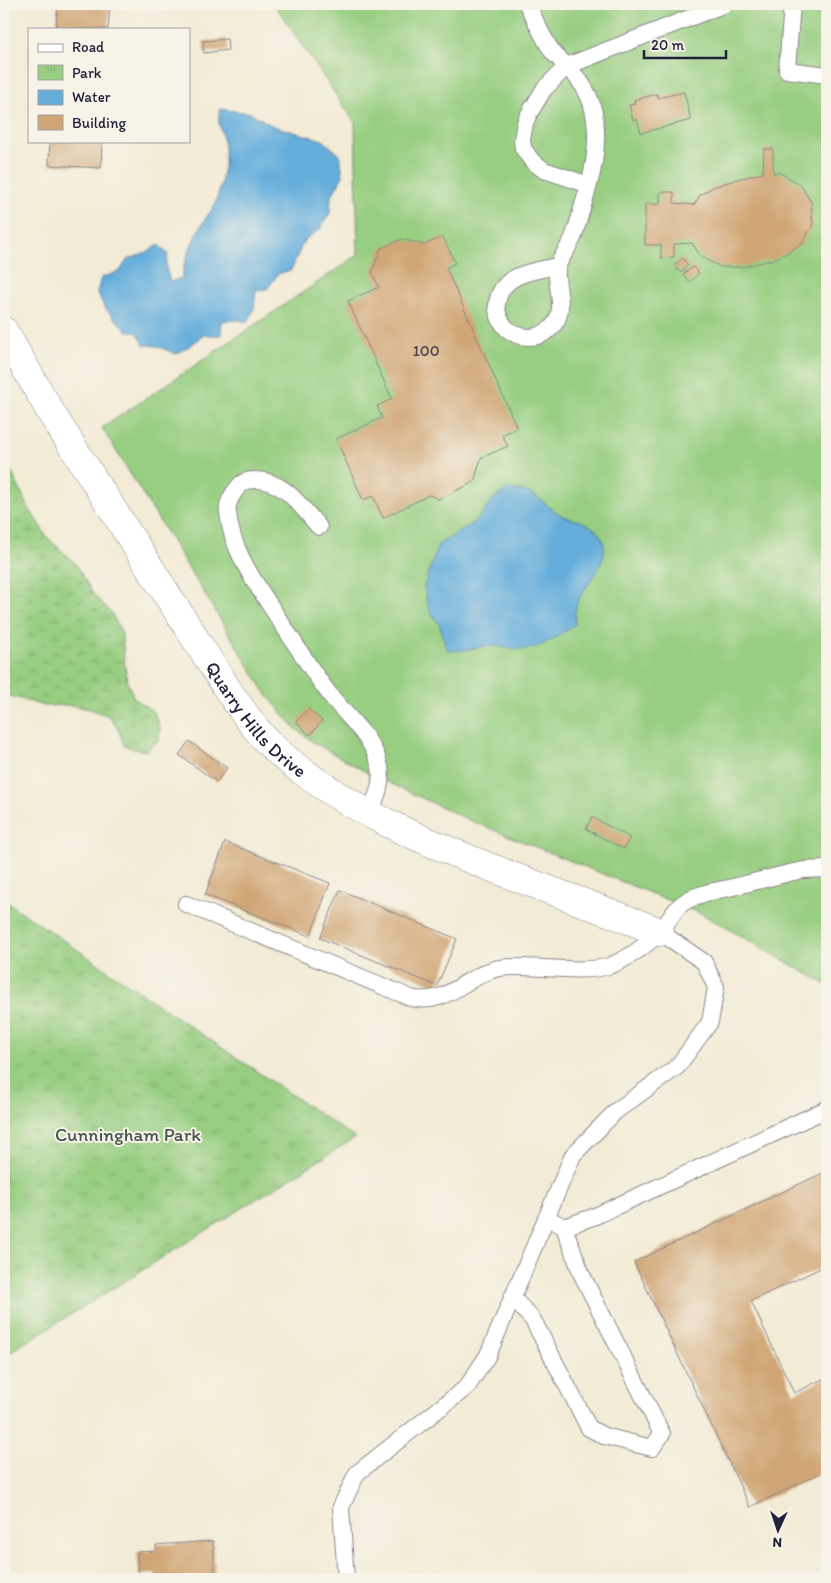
<svg xmlns="http://www.w3.org/2000/svg" width="831" height="1583" font-family="Itim,sans-serif">
  <style>
    .grass { fill: #97ce81; stroke: #5c785e }
    .wetland { fill: url(#wetland-marsh); stroke: #5c785e }
    .park { fill: url(#park-tufts); stroke: #5c785e }
    .water { fill: #65aedc; stroke: #44688c }
    .building { fill: #d0a676 }
    .lines { fill: none; stroke-linecap: round; stroke-linejoin: round }
    .service-casing { stroke: #8a8688; stroke-width: 18 }
    .minor-casing { stroke: #8a8688; stroke-width: 29 }
    .service { stroke: #fff; stroke-width: 16 }
    .minor { stroke: #fff; stroke-width: 28 }
    .labels { text-anchor: middle; stroke-width: 4; stroke-linejoin: round; paint-order: stroke }
    .number-label { font-size: 16px; fill: #4e434a }
    .street-label { font-size: 19px; fill: #22223b; stroke: #f7f3e8 }
    .park-label { font-size: 19px; fill: #455650; stroke: #f7f3e8 }
  </style>
  <defs>
    <pattern id="wetland-marsh" width="20" height="14" patternUnits="userSpaceOnUse" patternTransform="scale(1.25)"><rect width="20" height="14" fill="#97ce81"/><path d="M1 5h8M5 5V1M11 12h8M15 12V8" fill="none" stroke="#82b170"/></pattern>
    <pattern id="park-tufts" width="24" height="20" patternUnits="userSpaceOnUse" patternTransform="scale(1.25)"><rect width="24" height="20" fill="#97ce81"/><path d="M3 7l-1-3M5 7V3M7 7l1-3M15 17l-1-3M17 17v-4M19 17l1-3" fill="none" stroke="#82b170"/></pattern>
  </defs>
  <rect width="100%" height="100%" fill="#f7f3e8"/>
  <filter id="ink" filterUnits="userSpaceOnUse"><feTurbulence type="fractalNoise" baseFrequency=".02" numOctaves="2"/><feDisplacementMap in="SourceGraphic" scale="10" xChannelSelector="R" yChannelSelector="G"/><feConvolveMatrix kernelMatrix="1 2 1 2 8 2 1 2 1" color-interpolation-filters="sRGB"/></filter>
  <filter id="wash" filterUnits="userSpaceOnUse"><feTurbulence type="fractalNoise" baseFrequency=".0096" numOctaves="4" result="noise"/><feDisplacementMap in="SourceGraphic" scale="20" xChannelSelector="R" yChannelSelector="G"/><feGaussianBlur stdDeviation="1.12" result="paint"/><feColorMatrix in="noise" values="0 0 0 0 0 0 0 0 0 0 0 0 0 0 0 0 0 1.4 0 .05"/><feComposite in="paint" operator="in"/></filter>
  <g filter="url(#wash)">
    <rect width="100%" height="100%" fill="#f2ebd5"/>
    <path class="grass" d="M274,4H827V985L702,914L469,820L366,772L313,742L295,728L267,695L102,428L358,255L355,123Z"/>
    <path class="wetland" d="M4,457L30,510L47,537L75,563L93,594L111,612L122,634L124,659L127,681L134,698L154,712L160,728L159,740L146,751L134,749L124,745L119,731L109,716L90,709L71,705L44,706L4,694Z"/>
    <path class="park" d="M4,900L355,1138L4,1356Z"/>
    <path class="water" d="M220,109L251,113L273,126L323,140L340,155L343,176L331,197L330,213L320,229L304,241L291,270L278,274L267,289L256,290L254,309L248,322L238,320L221,321L222,335H204L191,345L176,354L157,346L144,345L138,333L126,330L115,319L105,308L97,292L101,278L120,271L127,260L147,252L159,245L168,254L166,267L170,282L182,278C185,256 193,239 204,221C208,214 214,208 216,201C222,184 227,156 223,139C220,124 217,126 220,109Z
      M509,489C539,491 538,501 559,514C569,520 583,520 592,527C624,552 585,581 577,604C574,611 575,617 575,624C560,635 543,648 524,649C512,650 501,646 489,646C474,647 463,653 447,650L439,624L431,613L427,602L424,586L438,545L477,520L494,498Z"/>
    <g id="blocks">
      <path class="building" d="M58,4H110L108,29H56Z
        M227,39L228,50L204,53L203,41Z
        M684,92L691,120L641,133L637,119L633,120L629,105L635,104L634,100L657,94L658,98Z
        M50,141H102L101,168L49,165Z
        M764,149H773V173H780L800,184L811,202L813,225L802,244L783,255L771,260L742,267H721L701,257L692,243L674,244V257L661,258V245H645V204H660V192H674V203L694,205L700,195L713,187L741,178L763,173Z
        M443,237L455,263L446,268L517,428L502,435L508,446L481,458L474,482L439,499L429,495L383,518L373,496L363,500L336,439L382,418L377,406L392,399L348,301L379,287L372,272L381,248L402,239L424,245Z
        M682,258L688,265L681,273L674,266Z
        M693,267L699,273L690,282L683,274Z
        M308,709L322,721L310,735L296,722Z
        M189,741L227,768L217,782L179,755Z
        M592,817L630,838L624,849L586,829Z
        M225,842L330,883L310,936L205,895Z
        M340,890L457,939L437,986L320,938Z
        M827,1171V1265L751,1301L794,1393L827,1377V1470L750,1507L634,1262Z
        M213,1541L215,1579H156L155,1574L139,1575L137,1552L156,1551V1545Z"/>
    </g>
  </g>
  <g filter="url(#ink)">
    <use href="#blocks" fill-opacity="0" stroke="#8a8688" stroke-width="1"/>
    <g class="lines">
      <defs>
        <path id="service" d="M527,4C535,19 542,37 552,51C555,56 561,60 565,64C582,82 592,95 595,120C599,149 592,177 583,205C580,216 577,227 573,238C570,245 558,262 557,268C555,289 569,312 550,329C544,334 536,337 529,337C519,337 508,332 503,324C498,317 495,307 498,299C504,273 535,271 557,266
          M792,4L787,70L827,75
          M589,185L544,170L532,161L523,148L522,140L525,123L529,114L544,89L567,66L725,4
          M319,527C301,507 285,480 255,480C249,480 243,481 239,486C233,493 226,503 228,513C232,554 259,587 280,621C297,646 312,672 331,696C348,718 374,739 380,767C383,784 376,799 369,813
          M186,904L411,998C447,1006 463,978 495,969C502,967 510,967 517,967C543,967 586,973 609,966C626,960 650,943 662,930C669,921 673,910 683,903C696,894 714,891 729,888C749,883 769,878 789,873L804,870L827,869
          M555,1222L564,1227L593,1217L827,1109
          M512,1297L533,1320L589,1428L604,1436L652,1448L662,1434L582,1275L564,1227
          M346,1579L341,1507L357,1473L467,1387L488,1355L573,1155L616,1111L677,1067L710,1022L716,987L704,962L660,932"/>
        <g id="minor">
          <path id="s1" d="M4,331L53,416L228,690C242,710 256,732 275,749C343,810 430,844 515,877C563,895 612,913 660,932"/>
        </g>
      </defs>
      <use href="#service" class="service-casing"/>
      <use href="#minor" class="minor-casing"/>
      <use href="#service" class="service"/>
      <use href="#minor" class="minor"/>
    </g>
  </g>
  <g class="labels">
    <g class="number-label">
      <text x="426" y="356">100</text>
    </g>
    <g class="street-label">
      <text dy="7" stroke="none"><textPath href="#s1" startOffset="464">Quarry Hills Drive</textPath></text>
    </g>
    <g class="park-label">
      <text x="128" y="1141">Cunningham Park</text>
    </g>
  </g>
  <rect width="831" height="1583" fill="none" stroke="#f7f3e8" stroke-width="20"/>
  <rect x="28" y="28" width="162" height="115" fill="#f7f3e8" stroke="#a29fa3"/>
  <rect x="38" y="44" width="25" height="8" fill="#ffffff" stroke="#a29fa3"/>
  <text x="72" y="52" font-size="15" fill="#22223b">Road</text>
  <rect x="38" y="65" width="25" height="15" fill="url(#park-tufts)" stroke="#a29fa3"/>
  <text x="72" y="78" font-size="15" fill="#22223b">Park</text>
  <rect x="38" y="90" width="25" height="15" fill="#65aedc" stroke="#a29fa3"/>
  <text x="72" y="102" font-size="15" fill="#22223b">Water</text>
  <rect x="38" y="115" width="25" height="15" fill="#d0a676" stroke="#a29fa3"/>
  <text x="72" y="128" font-size="15" fill="#22223b">Building</text>
  <g transform="translate(778 1530) rotate(183)" stroke="#f7f3e8" stroke-width="4" paint-order="stroke">
  <path d="M0-4L9 19L0 12L-9 19Z" fill="#22223b"/>
  <text y="-8" font-size="14" font-weight="bold" text-anchor="middle" fill="#22223b">N</text>
  </g>
  <path d="M644 50v8h82v-8" fill="none" stroke="#22223b" stroke-width="2.5"/>
  <text x="651" y="50" font-size="15" fill="#22223b" stroke="#f7f3e8" stroke-width="4" paint-order="stroke">20 m</text>
</svg>
